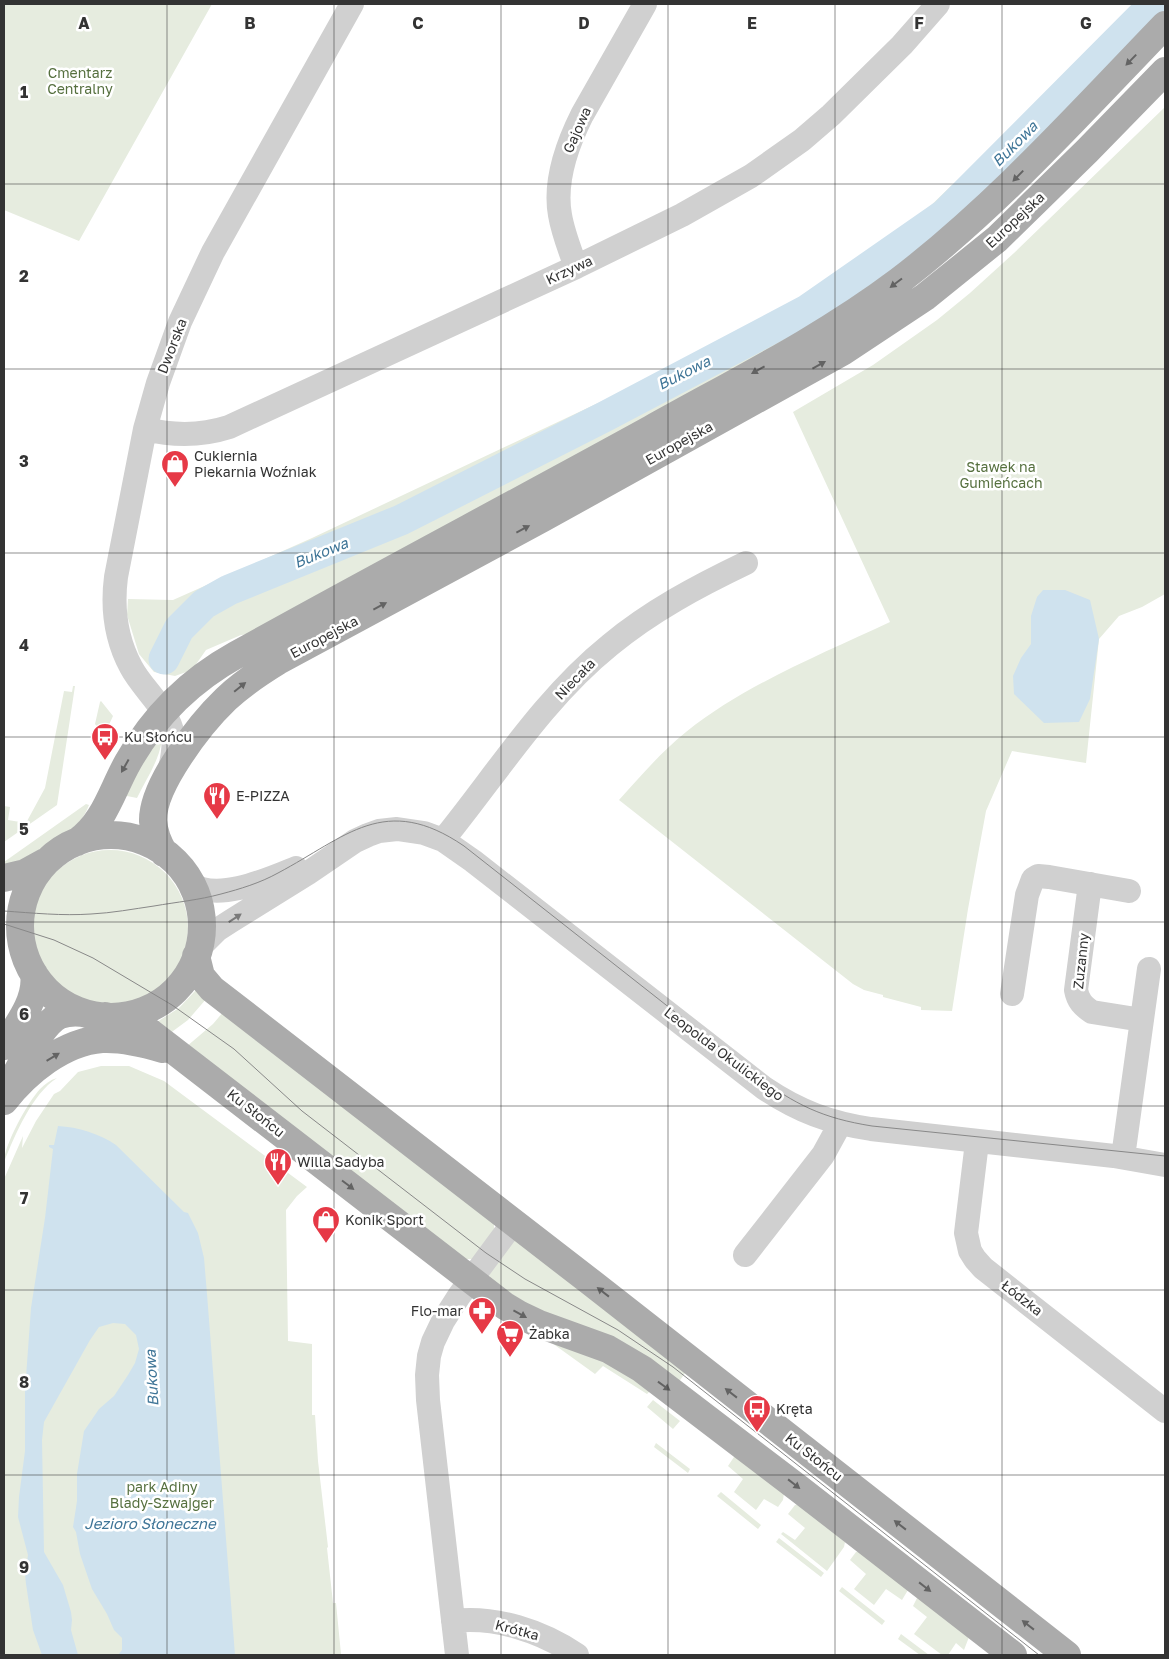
<svg xmlns="http://www.w3.org/2000/svg" width="1169" height="1659" font-family="'Golos Text',sans-serif">
  <style>
    .green { fill: #e6ecdf }
    .water { fill: #cfe2ee }
    .lines { fill: none; stroke-linecap: round; stroke-linejoin: round }
    .river { stroke: #cfe2ee; stroke-width: 31 }
    .minor { stroke: #d0d0d0; stroke-width: 24 }
    .major { stroke: #ababab; stroke-width: 28 }
    .tram { stroke: #888; stroke-width: 1 }
    .oneway { fill: #636363 }
    .oneway2 { fill: #7a7a7a }
    .grid { fill: none; stroke: #333; stroke-width: 1; stroke-opacity: 0.55 }
    .labels { text-anchor: middle; stroke-width: 5; stroke-linejoin: round; paint-order: stroke }
    .park-label { font-size: 14px; fill: #56703f; stroke: #fff }
    .street-label { font-size: 14px; fill: #333; stroke: #fff }
    .poi-label { font-size: 14px; fill: #333; stroke: #fff; text-anchor: start }
    .water-label { font-size: 15px; font-style: italic; fill: #3f7597; stroke: #fff }
    .grid-label { font-size: 16px; text-anchor: middle; font-weight: bold; fill: #333; stroke: #fff; stroke-width: 5; stroke-linejoin: round; paint-order: stroke }
  </style>
  <rect width="100%" height="100%" fill="#fff"/>
  <path class="green" d="M4,4H212L79,241L4,210Z
    M1165,107V594L1142,607L1119,616L1099,639L1086,763L1012,751L986,811L968,909L952,1011L921,1010V1007L883,997V995L864,990L853,984L619,800C640,777 661,752 686,732C746,684 820,655 890,622L793,412L873,365L937,320L970,293L1014,253Z
    M952,185L975,202L929,244L802,334L252,634L241,635L206,650L192,670L175,676L154,672L139,654L127,615L128,599L173,600L312,538L668,370L851,271L891,244Z
    M73,686H75L57,805L4,842V806L10,807L8,820L26,823L45,788L64,691L72,692Z
    M101,701L113,716L108,727L103,730L98,728L95,724L100,702Z
    M162,735C162,757 146,779 137,798L122,795L128,780Z
    M86,804L89,805C79,831 64,831 44,846C39,850 35,856 30,859C22,863 12,865 4,869V862Z
    M32 928a78 78 0 1 1 156 0a78 78 0 1 1-156 0Z
    M196,990L207,998L188,1020L169,1034L157,1022L179,1008Z
    M224,1011L494,1223V1229L474,1259H466L186,1047L213,1024Z
    M101,1066H129L164,1081L307,1187L297,1196L286,1210L288,1341L312,1344V1415H315L318,1461L328,1547L327,1548L333,1603H336L341,1654L339,1655H4V1179L23,1136L22,1148L36,1121L54,1094L60,1091L78,1072Z
    M57,1078C32,1094 15,1135 4,1162C4,1145 28,1102 40,1089C45,1084 50,1080 57,1078Z
    M517,1239L688,1369L678,1383L544,1316L491,1280L489,1275L511,1240Z
    M552,1343L602,1359L652,1389L647,1394L603,1366L595,1374Z
    M653,1400L680,1421L673,1429L647,1407Z
    M656,1443L690,1469L688,1473L654,1447Z
    M734,1457H739L784,1493L783,1500L778,1507L764,1499L756,1510L734,1492L743,1479L728,1466Z
    M721,1492L761,1525L758,1529L717,1496Z
    M800,1504L845,1542L844,1547L827,1571L781,1534L783,1532L795,1540L805,1528L788,1514L795,1505Z
    M779,1538L824,1573L821,1577L776,1542Z
    M861,1551L908,1590L902,1600L886,1589L874,1605L854,1589L866,1574L850,1560L856,1552Z
    M842,1587L885,1621L882,1625L839,1591Z
    M918,1596L969,1637L964,1650L956,1643L948,1655H942L914,1634L927,1617L913,1606Z
    M901,1634L929,1655H920L898,1639Z"/>
  <path class="water" d="M1043,590H1065L1090,600L1099,639L1090,699L1079,722L1044,723L1014,694L1013,676L1021,658L1031,644V616L1037,597Z
    M58,1126C78,1127 100,1134 116,1145L184,1212L188,1213L198,1233L204,1258L207,1294L235,1655H118L122,1650V1638L114,1630L107,1614L92,1589L80,1554L76,1532L73,1527L77,1501V1474L84,1431L99,1409L114,1396L128,1375L135,1363L139,1349L136,1335L125,1324L113,1323L99,1327L90,1340L44,1422L42,1440L44,1552L63,1585L71,1612L72,1620L71,1630L78,1655H42L33,1630L26,1584L25,1574L28,1555L18,1517L19,1497L25,1451V1391L31,1308L45,1218L53,1149L49,1147V1145H54Z"/>
  <g class="lines">
    <path class="river" d="M164,659L179,629L204,604L229,590L401,520L604,417L807,310L945,214L1154,4"/>
    <path class="minor" d="M576,267C570,250 563,233 560,215C554,182 567,145 582,115L645,4
      M145,429C174,436 201,436 229,427L576,267L682,215L751,176L802,140L831,115L902,45L938,4
      M169,773C172,761 175,748 173,735C168,708 143,690 131,667C116,639 112,608 116,577L145,429L158,383L180,322L213,252L352,4
      M443,840C496,775 543,699 610,645C651,611 698,586 746,563
      M190,883C216,903 269,879 296,868
      M1090,884L1076,990C1078,1001 1083,1006 1092,1012L1142,1020
      M198,949L217,930L231,921L308,873L355,841L368,835L379,831L397,829L424,833L443,840L473,861L764,1088C798,1111 830,1123 871,1129L1114,1156L1165,1165
      M1012,994L1027,895L1033,879L1038,876L1049,877L1129,891
      M977,1142L966,1233L970,1251L975,1259L983,1268L1165,1411
      M1123,1157L1149,969
      M745,1255L823,1155L840,1124
      M453,1621C496,1616 541,1631 577,1655
      M457,1655L428,1400L427,1375L429,1356L433,1342L443,1321L459,1296L513,1223"/>
    <path class="major" d="M20 926a91 91 0 1 1 182 0a91 91 0 1 1-182 0Z
      M77,842C105,822 112,790 128,762C154,716 191,680 236,655C374,578 513,505 651,429C735,382 822,339 899,281C997,206 1080,113 1165,25
      M164,853C158,843 154,833 153,821C152,785 201,723 226,699C242,684 260,672 278,661L543,518L842,352L925,297L997,239L1087,151L1165,71
      M4,878L25,873L45,862
      M196,956L201,976L212,989L588,1280L1067,1655
      M105,1016C122,1019 137,1023 151,1033L505,1306L520,1315L539,1324L608,1349L642,1369L798,1488L1013,1655
      M4,1046C17,1026 38,1000 34,974
      M13,1079C23,1062 42,1023 60,1015C69,1012 79,1012 88,1014
      M4,1101C27,1072 63,1042 102,1039C123,1038 143,1043 163,1049"/>
    <path class="tram" d="M4,911C33,913 62,916 91,914C112,913 133,909 154,906C177,902 199,900 221,894C240,889 260,883 278,873C346,837 385,792 464,846L755,1075C796,1105 822,1118 872,1126L1165,1156
      M4,924L54,940L93,958L172,1005L234,1049L302,1111L486,1253L525,1279L618,1330L673,1367L1039,1655"/>
  </g>
  <defs><path id="oneway-solid" d="M-6-.8H1V-3.2L6.5 0L1 3.2V.8H-6Z" transform="scale(1.25)"/></defs>
  <g class="oneway">
    <use href="#oneway-solid" transform="translate(1131 60) rotate(134)"/>
    <use href="#oneway-solid" transform="translate(1018 176) rotate(134)"/>
    <use href="#oneway-solid" transform="translate(896 283) rotate(143)"/>
    <use href="#oneway-solid" transform="translate(819 365) rotate(-29)"/>
    <use href="#oneway-solid" transform="translate(758 370) rotate(151)"/>
    <use href="#oneway-solid" transform="translate(523 529) rotate(-28)"/>
    <use href="#oneway-solid" transform="translate(380 606) rotate(-28)"/>
    <use href="#oneway-solid" transform="translate(240 687) rotate(-39)"/>
    <use href="#oneway-solid" transform="translate(125 766) rotate(119)"/>
    <use href="#oneway-solid" transform="translate(53 1057) rotate(-31)"/>
    <use href="#oneway-solid" transform="translate(348 1185) rotate(37)"/>
    <use href="#oneway-solid" transform="translate(603 1292) rotate(-142)"/>
    <use href="#oneway-solid" transform="translate(520 1314) rotate(29)"/>
    <use href="#oneway-solid" transform="translate(664 1386) rotate(36)"/>
    <use href="#oneway-solid" transform="translate(731 1393) rotate(-142)"/>
    <use href="#oneway-solid" transform="translate(794 1484) rotate(38)"/>
    <use href="#oneway-solid" transform="translate(900 1525) rotate(-142)"/>
    <use href="#oneway-solid" transform="translate(925 1587) rotate(38)"/>
    <use href="#oneway-solid" transform="translate(1028 1625) rotate(-142)"/>
  </g>
  <use class="oneway2" href="#oneway-solid" transform="translate(235 918) rotate(-33)"/>
  <path class="grid" d="M167,4V1655M334,4V1655M501,4V1655M668,4V1655M835,4V1655M1002,4V1655M4,184H1165M4,369H1165M4,553H1165M4,737H1165M4,922H1165M4,1106H1165M4,1290H1165M4,1475H1165"/>
  <defs>
    <symbol id="shop-pin" viewBox="-11 -11 22 30"><path d="M0 17L-7.5 6A9.5 9.5 0 1 1 7.5 6Z" fill="#e63946" stroke="#fff"/><path d="M-5-2.5h2.3a2.7 3.5 0 0 1 5.4 0H5L5.5 6h-11ZM-1.5-2.5h3a1.5 2.3 0 0 0-3 0Z" fill="#fff"/></symbol>
    <symbol id="bus-pin" viewBox="-11 -11 22 30"><path d="M0 17L-7.5 6A9.5 9.5 0 1 1 7.5 6Z" fill="#e63946" stroke="#fff"/><path d="M-5-6H5V4H4V6H2V4H-2V6H-4V4H-5ZM-3.5-4V0h7V-4ZM-3.5 1.2v1.5H-2V1.2ZM2 1.2v1.5H3.5V1.2Z" fill="#fff"/></symbol>
    <symbol id="restaurant-pin" viewBox="-11 -11 22 30"><path d="M0 17L-7.5 6A9.5 9.5 0 1 1 7.5 6Z" fill="#e63946" stroke="#fff"/><path d="M-5-6h1v4h1v-4h1v4h1v-4h1v5L-1.5 .5V6h-2V.5L-5-1ZM5-6V6H3V1.5H1.5Q1.5-4 5-6Z" fill="#fff"/></symbol>
    <symbol id="pharmacy-pin" viewBox="-11 -11 22 30"><path d="M0 17L-7.5 6A9.5 9.5 0 1 1 7.5 6Z" fill="#e63946" stroke="#fff"/><path d="M-2-6h4v4h4v4h-4v4h-4v-4h-4v-4h4Z" fill="#fff"/></symbol>
    <symbol id="supermarket-pin" viewBox="-11 -11 22 30"><path d="M0 17L-7.5 6A9.5 9.5 0 1 1 7.5 6Z" fill="#e63946" stroke="#fff"/><path d="M-6-5.5h2.5l.6 2H6L4.5 2H-2.5L-4.4-4H-6ZM-1.5 3.2a1.3 1.3 0 1 0 .1 0ZM3 3.2a1.3 1.3 0 1 0 .1 0Z" fill="#fff"/></symbol>
  </defs>
  <g fill-rule="evenodd">
    <use href="#shop-pin" x="159" y="448" width="32" height="43"/>
    <use href="#bus-pin" x="89" y="721" width="32" height="43"/>
    <use href="#restaurant-pin" x="201" y="780" width="32" height="43"/>
    <use href="#restaurant-pin" x="262" y="1146" width="32" height="43"/>
    <use href="#shop-pin" x="310" y="1204" width="32" height="43"/>
    <use href="#pharmacy-pin" x="466" y="1295" width="32" height="43"/>
    <use href="#supermarket-pin" x="494" y="1318" width="32" height="43"/>
    <use href="#bus-pin" x="741" y="1393" width="32" height="43"/>
  </g>
  <g class="labels">
    <g class="park-label">
      <text x="80" y="78">Cmentarz<tspan x="80" dy="16">Centralny</tspan></text>
      <text x="1001" y="472">Stawek na<tspan x="1001" dy="16">Gumieńcach</tspan></text>
      <text x="162" y="1492">park Adiny<tspan x="162" dy="16">Blady-Szwajger</tspan></text>
    </g>
    <g class="street-label">
      <text transform="translate(577 130) rotate(-66)" y="5">Gajowa</text>
      <text transform="translate(1015 220) rotate(-43)" y="5">Europejska</text>
      <text transform="translate(569 270) rotate(-25)" y="5">Krzywa</text>
      <text transform="translate(172 346) rotate(-69)" y="5">Dworska</text>
      <text transform="translate(679 443) rotate(-29)" y="5">Europejska</text>
      <text transform="translate(324 637) rotate(-28)" y="5">Europejska</text>
      <text transform="translate(575 679) rotate(-46)" y="5">Niecała</text>
      <text transform="translate(1081 961) rotate(-84)" y="5">Zuzanny</text>
      <text transform="translate(724 1054) rotate(37)" y="5">Leopolda Okulickiego</text>
      <text transform="translate(256 1113) rotate(38)" y="5">Ku Słońcu</text>
      <text transform="translate(1022 1298) rotate(38)" y="5">Łódzka</text>
      <text transform="translate(814 1457) rotate(38)" y="5">Ku Słońcu</text>
      <text transform="translate(517 1630) rotate(15)" y="5">Krótka</text>
    </g>
    <g class="poi-label">
      <text x="194" y="461">Cukiernia<tspan x="194" dy="16">Piekarnia Woźniak</tspan></text>
      <text x="124" y="742">Ku Słońcu</text>
      <text x="236" y="801">E-PIZZA</text>
      <text x="297" y="1167">Willa Sadyba</text>
      <text x="345" y="1225">Konik Sport</text>
      <text x="463" y="1316" text-anchor="end">Flo-mar</text>
      <text x="529" y="1339">Żabka</text>
      <text x="776" y="1414">Kręta</text>
    </g>
    <g class="water-label">
      <text transform="translate(1015 144) rotate(-45)" y="5">Bukowa</text>
      <text transform="translate(684 373) rotate(-27)" y="5">Bukowa</text>
      <text transform="translate(321 553) rotate(-22)" y="5">Bukowa</text>
      <text transform="translate(152 1378) rotate(-93)" y="5">Bukowa</text>
      <text x="150" y="1529">Jezioro Słoneczne</text>
    </g>
  </g>
  <g class="grid-label">
    <text x="84" y="29">A</text>
    <text x="250" y="29">B</text>
    <text x="418" y="29">C</text>
    <text x="584" y="29">D</text>
    <text x="752" y="29">E</text>
    <text x="919" y="29">F</text>
    <text x="1086" y="29">G</text>
    <text x="24" y="98">1</text>
    <text x="24" y="282">2</text>
    <text x="24" y="467">3</text>
    <text x="24" y="651">4</text>
    <text x="24" y="835">5</text>
    <text x="24" y="1020">6</text>
    <text x="24" y="1204">7</text>
    <text x="24" y="1388">8</text>
    <text x="24" y="1573">9</text>
  </g>
  <rect width="1169" height="1659" fill="none" stroke="#333333" stroke-width="10"/>
</svg>
